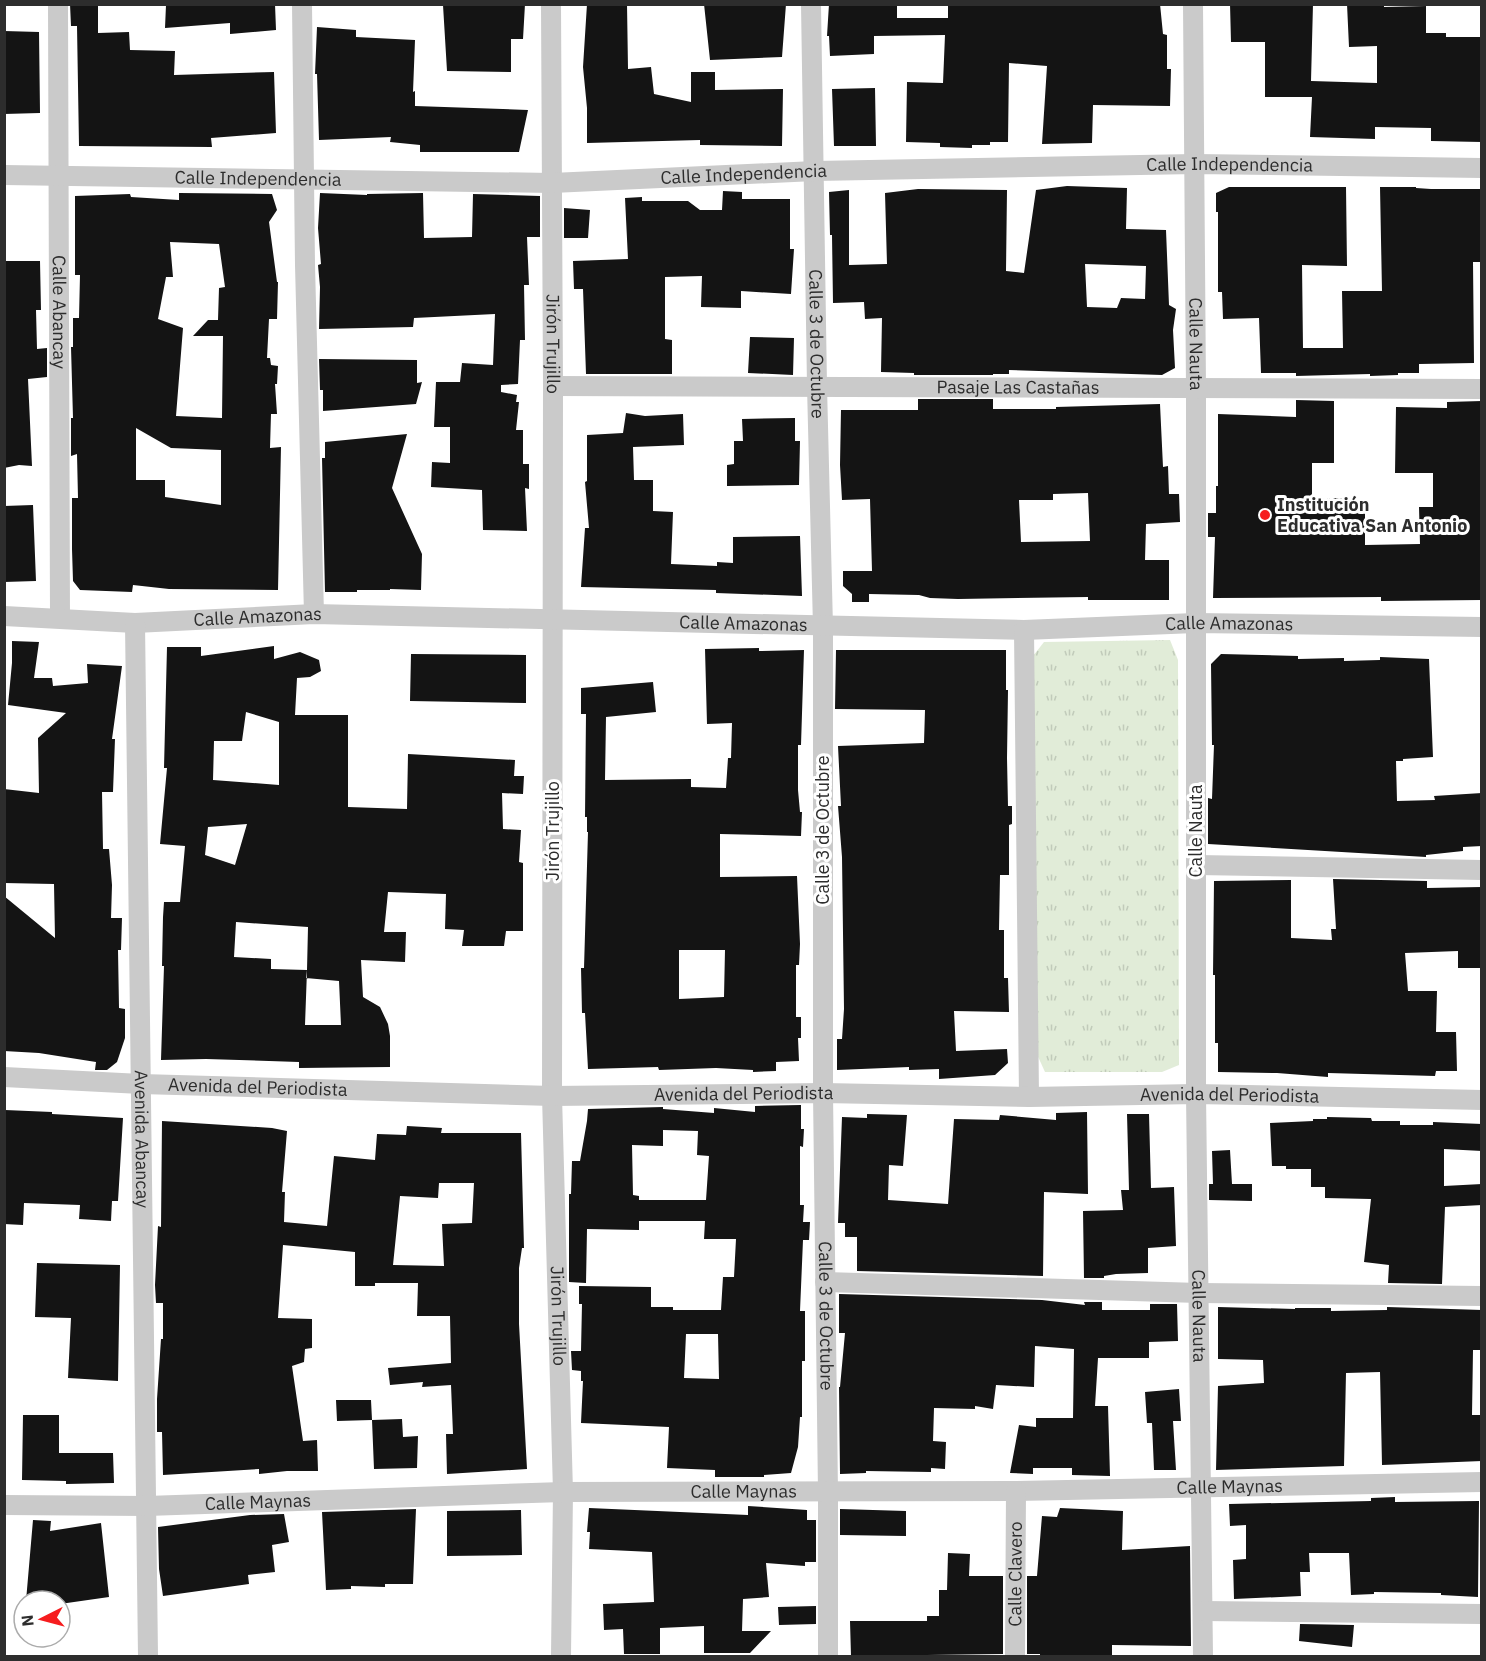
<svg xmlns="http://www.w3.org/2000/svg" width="1486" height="1661" font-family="'IBM Plex Sans',sans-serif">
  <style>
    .grass { fill: url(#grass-tufts) }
    .building { fill: #141414; fill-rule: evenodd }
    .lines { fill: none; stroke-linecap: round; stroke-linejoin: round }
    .street { stroke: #cacaca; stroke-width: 20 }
    .poi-dot { fill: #f61c1e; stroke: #fff; stroke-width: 2 }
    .labels { text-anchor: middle; stroke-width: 6; stroke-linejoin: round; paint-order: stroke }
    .street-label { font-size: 18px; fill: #2d2d2d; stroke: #fff }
    .poi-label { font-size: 18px; font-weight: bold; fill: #2d2d2d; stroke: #fff; text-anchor: start }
  </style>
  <defs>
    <pattern id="grass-tufts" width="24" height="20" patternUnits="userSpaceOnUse" patternTransform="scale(1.5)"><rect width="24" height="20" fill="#e1ecd8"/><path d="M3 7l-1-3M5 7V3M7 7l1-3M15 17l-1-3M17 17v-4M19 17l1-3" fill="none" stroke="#c1cbba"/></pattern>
  </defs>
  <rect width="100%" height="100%" fill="#fff"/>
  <path class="grass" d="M1170,640L1178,660L1179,1065L1162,1072H1045L1035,1050L1033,656L1044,642Z"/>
  <path class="building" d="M70,4H98V33L129,32L130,50L175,51L174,75L274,72L276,133L211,138L212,147L79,146L77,26H71Z
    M230,4H275L276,30L230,34V23L165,28L166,5L230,6Z
    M525,4L523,39H511V72L447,71L443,5Z
    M587,4H627L628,69L651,67L654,94L691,102V72H715V90L783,89L782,146L700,145V140L587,143V108L583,67Z
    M704,4H786L782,57L710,60Z
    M829,4H897V18H948V4H1160L1163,34L1167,35V69H1171L1170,106L1093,105L1092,143L1042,144L1047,66L1009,63L1008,142H990V145H972V148L940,147V143L906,142L907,82L943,83L945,35L874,36V54L830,56L829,36H827Z
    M1230,4H1313L1311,81L1377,83V46L1349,47L1347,4H1384V7L1426,6V33H1446V37H1482V142L1431,141V128L1375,127V139L1310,137L1312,97H1265V42H1231Z
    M317,27L356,30V37L415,40L413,92L415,91V106L528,110L519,152H420V145L390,142L391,137L319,140L317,74H315Z
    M4,31L39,32L40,113L4,114Z
    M875,88L876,146H834L832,89Z
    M1067,186L1127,188L1126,229L1166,230L1169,305L1176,309L1173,330L1175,368L1162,375L1009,370V374H993V375H914V373L881,372L882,318L865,319L864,302L833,303L832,235H830L829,192L849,190V265L887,264L885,193L918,189L1007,190L1006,271L1024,273L1036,190ZM1085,264L1146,266L1145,299L1121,298L1117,308L1087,307Z
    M1229,187H1346L1347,266L1302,265L1303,348H1343L1342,291H1382L1380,187H1416V188L1431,189H1482V262H1473L1474,363L1419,364V373H1398V375L1370,376V374L1296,376V373H1261L1259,318L1223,319L1222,292H1218V212H1216V193Z
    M723,191L742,192V199H790V249H794L791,294L741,291V308L701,307L702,276L665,277V339L672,340V374H586L583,289H574L573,261L628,259L625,198L642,197V201H688L700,210H722Z
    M179,193L272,194L277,210L269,222L277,282H278L277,319H269L267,358H270L271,365L278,366L277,384H275L277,414H271L270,448L281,447L278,590L169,589L133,585L132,592L80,590L73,581L72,549V498H78L77,454L71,456V418H73L71,347H73V318H79L80,275H75V196L130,194L131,197L179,200ZM170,242L219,244L225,287L219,288L218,320H208L193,336H223L222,418L176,416L183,328L158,319L166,277H173ZM136,428L171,448L221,450V505L165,497V480H136Z
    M320,193L367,195V194L423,193L424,238L472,237L473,194L540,196V237H527L529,285H524L525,340H520L518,384L501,385V392L517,395L516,402H519L516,430H523V464H529V489L525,488L527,531L483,530L482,490L431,487L432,462L450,463V427H434L436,382H460L462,363L493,365L495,314L414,318L413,327L319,329L320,287L318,265L321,264L318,228Z
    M564,208L590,210L588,238H564Z
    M4,261H40L41,310H36L37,349L47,348V377L28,379L32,466L19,465L4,468Z
    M750,337L794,338L793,375L748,373Z
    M319,359L417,360V383L422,382L416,404L323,411V390H320Z
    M918,399H993V409H1056V407L1160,404L1163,467L1168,466L1169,494H1179L1180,522L1146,524L1145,560H1169V600H1088V597L958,599L930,598L919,595L869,594V602H852V594L843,586V571H872L870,499L842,500L840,465L841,410H918ZM1088,493L1090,541L1021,542L1019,500H1053V494Z
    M1296,400L1334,401V463H1312V498H1352V509H1365V545L1420,544L1419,507H1433V473H1395L1396,407L1447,408V402L1482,401V600L1381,601V597L1213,598L1215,537H1208V513H1216V486H1218V414L1296,417Z
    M626,413L645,416L683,414L684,445L633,447L634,480H653V511L673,512L671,564L717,566V562L733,563V537L800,536L802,596L716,593V590L581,587L585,528H589L585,482L587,481V435L623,433Z
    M795,418V441H800L799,485L727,486V465L734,464V441H743L742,419Z
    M407,434L392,488L422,554L421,590L390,589V590H357V592H325L322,458H325V442Z
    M33,505L36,581L4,582V506Z
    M12,641L39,642L34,678H52L53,686L88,683L87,664L122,666L112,739H115L113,792H102L103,849H109L112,885L111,918H122L121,950H118L119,1008L125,1009V1038L117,1062L107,1070H95L96,1062L39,1053L4,1051V896L55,938L54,884L4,883V789L39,793L38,738L66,713L8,705L12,663Z
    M274,646V659L300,652L319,660L321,671L310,677L297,678L295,715H348V807L407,809L408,754L515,760L514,776H524L523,794L502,793L503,829L521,830L519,862L523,863V931H506L504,946H462L464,930L445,929L446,894L388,892L384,932H406L405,962L361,960L363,997L380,1007L388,1024L390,1036V1067L299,1068V1062L206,1059L161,1060L164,966H162L163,917L164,902H180L185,846L160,844L167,768H164L167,647H201V656ZM246,712L279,722V785L213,780L214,741H242ZM247,824L235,865L205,855L208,827ZM236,922L308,927L307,970L271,969V959L234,957ZM307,970L306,978L339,981L341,1025H305Z
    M759,648V651L804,650L801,745H798V790L800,812H802L801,836L720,834V877L797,876L800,944L799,965H796V1017H801V1038H798L799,1061L776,1062V1071L753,1072V1070L716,1068L659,1070L658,1067L588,1069L585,1013H582L581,968H584L588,832H587V817H585L586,714H581V688L653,682L656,712L606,717L605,780L691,779V787L726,788L728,758H731L732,723L707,724L705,649ZM679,950H725L724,997L679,999Z
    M836,650H1006V690H1008L1007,758L1008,806H1012V824L1009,825V875H1000L999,930H1004V978H1008L1009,1012L954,1011L956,1051L1007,1049L1008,1063L995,1075L939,1079V1069L909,1070V1067L837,1070V1039H842L844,1009L842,857L838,806H841L838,746L924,743L925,710L835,709Z
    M411,654L526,655V703L410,701Z
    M1221,654L1298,656V659L1344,658V661L1380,660V657L1429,659L1433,757L1403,759V761H1396L1397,801L1435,800L1434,796L1482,793V846L1463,847V851L1426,855V857L1208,844V798L1212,799L1214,745H1212L1211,664Z
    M1333,879L1427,881V888L1482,887V968H1458V951L1405,953L1408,991H1437L1436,1032H1456L1457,1071H1436L1435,1076L1328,1073V1077L1277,1073L1218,1072V1043H1215V975H1213L1214,881L1291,880V938L1332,940L1331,929H1336Z
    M801,1105V1129H804L803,1147L800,1146V1205H804L803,1222H810L809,1240H803L800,1311H805V1361H802V1417H800L798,1447L791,1473L764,1475V1477H715V1470L667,1468L669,1427L581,1423L583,1381H581V1371L572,1370L571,1351H581L582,1304H579V1286L651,1287V1307H673V1310H721L723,1277H734L736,1239H704L705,1221H639V1230L587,1229L586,1283L569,1282V1194H571L572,1161H580L587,1121L588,1109L663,1107V1109L714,1113V1108L755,1112V1106ZM663,1130L698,1131L697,1155L709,1156L706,1200H639V1196L633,1195L632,1145L663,1146ZM686,1334H718L719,1379L684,1378Z
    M5,1110L52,1112V1114L123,1118L118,1201H112L111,1221L79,1219L80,1205L24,1203L23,1225L4,1224Z
    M1087,1112L1088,1194L1044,1192L1043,1276L857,1271V1237H845V1223H838L842,1117L867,1118V1114L907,1115L903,1166L889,1165L888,1200L948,1204L954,1119L999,1120L1000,1115L1056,1120V1113Z
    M1127,1114H1149L1151,1188L1174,1187L1176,1246L1148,1248V1273L1116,1274L1104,1276V1278H1084L1083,1211L1123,1210L1121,1190H1129Z
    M1327,1117L1371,1118L1372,1121H1400V1125H1433V1122L1482,1124V1151L1444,1149V1186L1482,1184V1205L1445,1207L1442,1284L1388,1283L1389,1265L1364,1262L1371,1199L1325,1198V1187H1311V1169H1286V1166H1272L1270,1123L1313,1121V1119H1327Z
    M162,1121L272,1128L287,1131L282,1192H285L284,1222L327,1226L334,1156L375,1160L377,1134L406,1135L407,1126L442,1128L441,1133H521L524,1248H522L519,1268V1324L527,1469L447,1474L446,1434H453L451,1385L422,1387L423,1382L390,1385L388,1368L451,1363L450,1316H417L418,1283H375V1286H355V1252L283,1245L278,1318L312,1319V1348L305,1349L304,1362L292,1366L303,1441L317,1440L318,1471H287L259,1474V1469L163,1475L162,1432H157V1399L161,1339H163V1303H156L155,1285L158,1226L161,1227ZM439,1183H474L472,1223L442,1224L444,1266L393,1265L400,1196L438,1198Z
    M1230,1150L1232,1184H1252V1201L1209,1200V1184H1213L1212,1151Z
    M37,1263L120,1265L118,1381L68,1378L71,1318L35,1317Z
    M839,1294L1042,1300L1085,1305L1084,1302H1102V1310H1150V1304H1177L1178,1341L1149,1342V1358H1098L1095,1406H1108L1110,1476L1072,1475V1468H1033V1474L1010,1473L1019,1425L1036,1427V1418H1073L1074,1349L1035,1346L1034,1387L996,1385L993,1409L975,1406V1409L934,1408L933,1441L946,1442L945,1469L931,1468V1472L866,1471V1473L840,1474L839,1387H840L845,1333H839Z
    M1218,1307L1295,1309V1308H1331V1311L1387,1310V1307L1482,1310V1350H1473L1472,1415H1482V1461L1382,1465L1380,1372L1346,1373L1344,1466L1216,1470L1218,1386L1264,1383L1263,1360L1218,1359Z
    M1179,1389L1181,1421H1173L1176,1470H1154L1152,1423H1147L1145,1392Z
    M336,1400H371L372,1420L337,1421Z
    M23,1415H59V1453H113L114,1483L66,1484V1481L22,1480Z
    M402,1419L403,1437L418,1436L417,1468L374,1469L372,1420Z
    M1395,1497V1502L1479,1501L1478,1597L1441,1595V1593L1374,1592V1594L1351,1595L1349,1553H1309L1310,1572H1300L1301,1596L1234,1599L1233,1560L1246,1559V1525L1230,1526L1229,1504L1371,1501V1498Z
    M748,1506L807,1510V1520H816V1562H805V1566L766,1563L769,1597L743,1599L742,1631H771L750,1653H704V1626L660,1628V1654H624L623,1629L604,1630L603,1604L654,1602L652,1552L589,1549L590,1532H587L589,1508L748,1515Z
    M1060,1508L1123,1511L1122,1550L1190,1546L1191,1646L1112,1645V1656H1040V1654H1027V1576H1037L1042,1516L1057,1517Z
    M416,1509L413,1584H385V1587L351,1586V1589L326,1590L322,1512Z
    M840,1509L906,1511V1536L840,1535Z
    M521,1510L522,1555L447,1556V1511Z
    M284,1514L289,1542L272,1545L275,1572L248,1575L249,1584L163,1596L159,1569L158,1527L250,1515Z
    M33,1520L51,1521L50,1531L101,1523L109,1597L60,1604V1601H26Z
    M948,1553L970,1554L969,1576H1003V1654L851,1656L850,1621H927V1616H939V1590H947Z
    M816,1606V1624L779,1625L778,1607Z
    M1300,1624L1354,1625L1352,1647L1299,1641Z"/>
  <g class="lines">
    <g class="street">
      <path id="s1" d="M58,4L60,618"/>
      <path d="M302,4L305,265L314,614"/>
      <path id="s2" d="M551,4L553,386L552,1096L563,1492L561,1656"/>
      <path id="s3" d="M811,4L817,386L823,627V1093L828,1493V1656"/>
      <path id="s4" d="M1193,4L1196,389V1094L1203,1656"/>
      <path id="s5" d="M4,175L552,183L815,171L1195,164L1482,168"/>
      <path id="s6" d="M553,386L1482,389"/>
      <path id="s7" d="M4,616L135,623L314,614L1024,630L1195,623L1482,627"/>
      <path id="s8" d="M135,623L148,1656"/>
      <path d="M1024,630L1029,1097"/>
      <path d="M1197,865L1482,870"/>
      <path id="s9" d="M4,1077L141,1084L552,1096L823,1093L1029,1097L1196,1094L1482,1100"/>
      <path d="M825,1282L1199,1293L1482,1296"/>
      <path id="s10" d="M4,1505L147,1506L563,1492L1016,1491L1482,1482"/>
      <path d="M1203,1611L1482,1614"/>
      <path id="s11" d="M1015,1656L1016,1491"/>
    </g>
  </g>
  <circle class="poi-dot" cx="1265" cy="515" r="6"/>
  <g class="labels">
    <g class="street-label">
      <text dy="6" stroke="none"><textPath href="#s5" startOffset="1226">Calle Independencia</textPath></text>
      <text dy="6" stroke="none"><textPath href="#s5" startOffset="740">Calle Independencia</textPath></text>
      <text dy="6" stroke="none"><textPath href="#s5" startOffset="254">Calle Independencia</textPath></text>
      <text dy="6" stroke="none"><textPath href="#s1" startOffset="308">Calle Abancay</textPath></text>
      <text dy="6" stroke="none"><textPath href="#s2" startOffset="340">Jirón Trujillo</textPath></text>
      <text dy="6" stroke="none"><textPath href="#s3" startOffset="340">Calle 3 de Octubre</textPath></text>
      <text dy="6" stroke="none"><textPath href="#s4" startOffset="340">Calle Nauta</textPath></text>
      <text dy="6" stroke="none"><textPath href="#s6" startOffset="465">Pasaje Las Castañas</textPath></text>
      <text dy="6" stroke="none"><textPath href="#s7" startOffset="254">Calle Amazonas</textPath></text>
      <text dy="6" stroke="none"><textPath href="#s7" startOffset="740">Calle Amazonas</textPath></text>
      <text dy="6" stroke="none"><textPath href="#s7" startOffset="1226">Calle Amazonas</textPath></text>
      <text transform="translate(823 830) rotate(-90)" y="6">Calle 3 de Octubre</text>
      <text transform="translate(553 831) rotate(-90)" y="6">Jirón Trujillo</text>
      <text transform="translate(1196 831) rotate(-90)" y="6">Calle Nauta</text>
      <text dy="6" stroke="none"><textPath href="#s9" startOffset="254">Avenida del Periodista</textPath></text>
      <text dy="6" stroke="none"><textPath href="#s9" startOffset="740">Avenida del Periodista</textPath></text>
      <text dy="6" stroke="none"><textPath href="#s9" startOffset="1226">Avenida del Periodista</textPath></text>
      <text dy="6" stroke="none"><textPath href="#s8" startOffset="516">Avenida Abancay</textPath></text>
      <text dy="6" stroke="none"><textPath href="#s2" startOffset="1312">Jirón Trujillo</textPath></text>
      <text dy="6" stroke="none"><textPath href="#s3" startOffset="1312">Calle 3 de Octubre</textPath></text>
      <text dy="6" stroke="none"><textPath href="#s4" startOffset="1312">Calle Nauta</textPath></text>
      <text dy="6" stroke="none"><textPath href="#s10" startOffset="1226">Calle Maynas</textPath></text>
      <text dy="6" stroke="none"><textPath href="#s10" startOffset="740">Calle Maynas</textPath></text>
      <text dy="6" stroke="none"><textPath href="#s10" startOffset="254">Calle Maynas</textPath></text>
      <text dy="6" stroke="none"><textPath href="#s11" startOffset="82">Calle Clavero</textPath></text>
    </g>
    <g class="poi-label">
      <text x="1277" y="511">Institución<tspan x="1277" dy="21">Educativa San Antonio</tspan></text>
    </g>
  </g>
  <rect width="1486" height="1661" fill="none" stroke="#2d2d2d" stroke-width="12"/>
  <g transform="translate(42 1619) rotate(264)"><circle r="28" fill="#ffffff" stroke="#ababab" stroke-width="1.5"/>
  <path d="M0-4.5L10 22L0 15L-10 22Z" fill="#f61c1e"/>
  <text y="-9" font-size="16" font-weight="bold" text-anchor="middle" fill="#2d2d2d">N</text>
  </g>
</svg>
